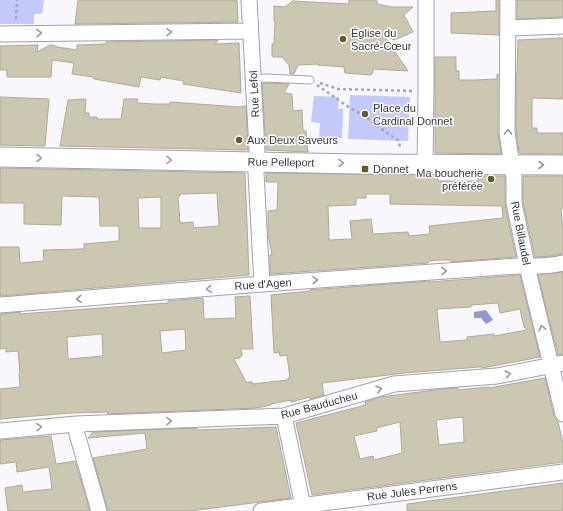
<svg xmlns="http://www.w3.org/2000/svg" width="563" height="511" font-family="Helvetica,sans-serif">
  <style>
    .green { fill: #c4c9fb }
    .water { fill: #9398d5 }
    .building { fill: #ccc7b1; stroke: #b0aa95; fill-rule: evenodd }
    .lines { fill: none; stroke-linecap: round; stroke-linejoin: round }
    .service-casing { stroke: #9fa1b6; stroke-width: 9 }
    .minor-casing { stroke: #9fa1b6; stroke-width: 17 }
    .tertiary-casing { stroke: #9fa1b6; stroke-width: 21 }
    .path { stroke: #a7a8ae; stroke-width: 2.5; stroke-dasharray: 3 3; stroke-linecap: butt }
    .service { stroke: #fff; stroke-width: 7 }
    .minor { stroke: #fff; stroke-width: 15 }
    .tertiary { stroke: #fff; stroke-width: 19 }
    .oneway { stroke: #9a9ba0 }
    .poi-dot { fill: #665a27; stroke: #fff; stroke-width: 1.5 }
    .labels { text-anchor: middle; stroke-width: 3; stroke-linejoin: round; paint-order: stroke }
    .poi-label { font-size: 11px; fill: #363740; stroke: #fff; text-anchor: start }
    .street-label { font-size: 11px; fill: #363740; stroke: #fff }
  </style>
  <rect width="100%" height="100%" fill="#f7f7fc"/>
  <path class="green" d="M0,0H44L42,14H34V24H0Z
    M350,95L410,97L408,141L348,139Z
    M314,96L339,97L338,109H343L342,138L319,137L320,123L311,122Z"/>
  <path class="water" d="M486,310L493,320L486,324L481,318H474V312Z"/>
  <path class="building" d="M78,0H237L238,22L75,24Z
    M349,0H375L377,1V4L392,7H413L404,15L413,32L394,40L383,34L408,71L373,69V73L371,74V75L345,73L344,67L318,65V64L298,65L294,74H290L289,65L282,57H273V56H272V44H274V42L275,21H274V6L285,7L290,3L292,2V1L349,4Z
    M496,0H499V35L451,33V13L496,11Z
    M517,0H563V17L517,19Z
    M563,38V99L532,98V128H537V133H563V154H521L519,152L516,132V73H517L518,40Z
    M218,40L215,44L239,43L241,93L183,84L184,81L161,77L160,80L141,77L139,87L94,79L93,77L72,74L74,63L52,60L51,77H7V70H0V46L38,45L37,52L50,45H53L57,47L77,50V45L106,44V42Z
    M435,57H456V71H459V80H475L497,79V74H498V133L501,154L435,153Z
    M262,83L289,84L284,93L292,94L293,111L302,110L303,131H306L308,152L266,150Z
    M0,97L49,99L45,146L0,145Z
    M86,99L85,113H89V117H97V119H121L124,99H138L137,103L154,104H170V102L239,107L246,106L248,150L60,146L68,100Z
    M0,168L245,173L249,275L0,296V247H19L20,263L44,261L43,250L84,249V244L119,241V226H100L99,197L62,196L61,225L24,224V203H0ZM217,193L219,226L194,228L193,222L180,223L178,197L180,196V194ZM161,197V228H139L138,198Z
    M266,173L438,175V181H478V176H505V205L516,257L451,262V260H439L428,261V263L270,274V255H272L268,234V211L277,210L278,182H266ZM366,194H390V204L502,206L503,218L429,226L430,234L409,236L408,232L373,234L371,219L350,221L352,239L329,240L328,206L356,205V198H366Z
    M523,176H563V209H561L563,232V254L551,256L535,257L523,202Z
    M563,272V354L558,355L538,275Z
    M520,275L540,357L482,368V367H479L404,373L322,383L324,395L310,399V397L291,402V400L271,404V405L256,408L107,414L109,412L70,413L0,419V389L20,387L19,374L20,373L18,351L6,352V348L0,349V314L20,312V314L168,303V301L203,298L204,319L236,318L235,297L250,296L253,349H241L242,356H240V358L234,359L246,382H252V384L288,380V378H290L287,355L280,356L279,352L274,353L271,295L310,291V290L430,281V282ZM498,303L500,313L520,309L524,327L527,330L494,336V334L467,337V340L440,342L437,309L471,307V305ZM185,329L186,350L162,353L160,331ZM102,334L103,356L68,359L67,337Z
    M545,378L554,416L556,420L559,422H558L563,443V462L312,495L296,423L366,405L365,402L381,397L443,389L458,388V390L489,387V388ZM463,417L464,442L439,445L436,420ZM400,422L402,453L374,460L373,456L360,459L354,436L377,431L376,428Z
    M276,427L291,498L190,511H108L93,458L147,449L145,433L88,438L93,432L197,428L198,430Z
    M51,436L56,464L75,461L90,511H8L5,488L22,485L23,492L52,489L49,467L17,472L16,462L0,464V440Z
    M563,483V511H407V504Z"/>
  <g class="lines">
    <defs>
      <path id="service" d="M253,79L265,78L310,80"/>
      <path id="minor" d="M249,0L257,150L256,173L262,284
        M508,0L507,133L514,178V203L530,279L563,414
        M508,28L563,26
        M0,34L250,31
        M425,164L426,91V0
        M0,305L262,284L518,266C533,266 548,267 563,263
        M284,416L304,511
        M76,424L77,434L99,511
        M0,431L76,424L284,416L394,384L497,376L563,363
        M261,511L563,472"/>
      <path id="tertiary" d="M0,157L359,164L563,165"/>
    </defs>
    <use href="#service" class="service-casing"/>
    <use href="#minor" class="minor-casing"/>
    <use href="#tertiary" class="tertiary-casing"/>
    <path class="path" d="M16,19L17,0
      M320,83L338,89L412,91
      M317,85L350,108L365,116L377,126L399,141L400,148"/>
    <use href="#service" class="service"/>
    <use href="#minor" class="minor"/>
    <use href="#tertiary" class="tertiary"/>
  </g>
  <defs><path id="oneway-chevron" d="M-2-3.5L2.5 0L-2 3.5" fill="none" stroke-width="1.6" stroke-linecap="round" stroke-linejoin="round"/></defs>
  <g class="oneway">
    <use href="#oneway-chevron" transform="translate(169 32) rotate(-1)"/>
    <use href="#oneway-chevron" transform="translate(39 33) rotate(-1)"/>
    <use href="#oneway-chevron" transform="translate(508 132) rotate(-92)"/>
    <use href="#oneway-chevron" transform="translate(39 158) rotate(1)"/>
    <use href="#oneway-chevron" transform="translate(169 160) rotate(1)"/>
    <use href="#oneway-chevron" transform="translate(341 163) rotate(1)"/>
    <use href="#oneway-chevron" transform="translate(541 165)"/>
    <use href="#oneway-chevron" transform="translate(444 271) rotate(-4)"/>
    <use href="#oneway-chevron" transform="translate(315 280) rotate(-4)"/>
    <use href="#oneway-chevron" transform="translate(209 289) rotate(175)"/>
    <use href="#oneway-chevron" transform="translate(79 299) rotate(175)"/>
    <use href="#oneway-chevron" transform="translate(542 328) rotate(-104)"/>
    <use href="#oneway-chevron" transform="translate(508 374) rotate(-11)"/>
    <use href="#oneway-chevron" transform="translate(379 389) rotate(-16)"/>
    <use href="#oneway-chevron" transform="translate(169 421) rotate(-2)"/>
    <use href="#oneway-chevron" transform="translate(39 427) rotate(-5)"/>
  </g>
  <g class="poi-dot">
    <circle cx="343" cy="39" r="4"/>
    <circle cx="365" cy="114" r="4"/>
    <circle cx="239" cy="140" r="4"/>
    <rect x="361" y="165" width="8" height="8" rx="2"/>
    <circle cx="491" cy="179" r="4"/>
  </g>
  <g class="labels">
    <g class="poi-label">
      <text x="351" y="37">Église du<tspan x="351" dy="13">Sacré-Cœur</tspan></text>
      <text x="373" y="112">Place du<tspan x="373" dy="13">Cardinal Donnet</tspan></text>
      <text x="247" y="144">Aux Deux Saveurs</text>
      <text x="373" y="173">Donnet</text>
      <text x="483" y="177" text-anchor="end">Ma boucherie<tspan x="483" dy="13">préférée</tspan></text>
    </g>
    <g class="street-label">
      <text transform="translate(254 94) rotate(-93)" y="4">Rue Lefol</text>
      <text transform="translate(281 162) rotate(1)" y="4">Rue Pelleport</text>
      <text transform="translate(521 233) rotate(79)" y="4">Rue Billaudel</text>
      <text transform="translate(263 284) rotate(-4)" y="4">Rue d'Agen</text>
      <text transform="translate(319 405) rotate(-15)" y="4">Rue Bauducheu</text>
      <text transform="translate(412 491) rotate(-7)" y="4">Rue Jules Perrens</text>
    </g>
  </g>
</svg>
